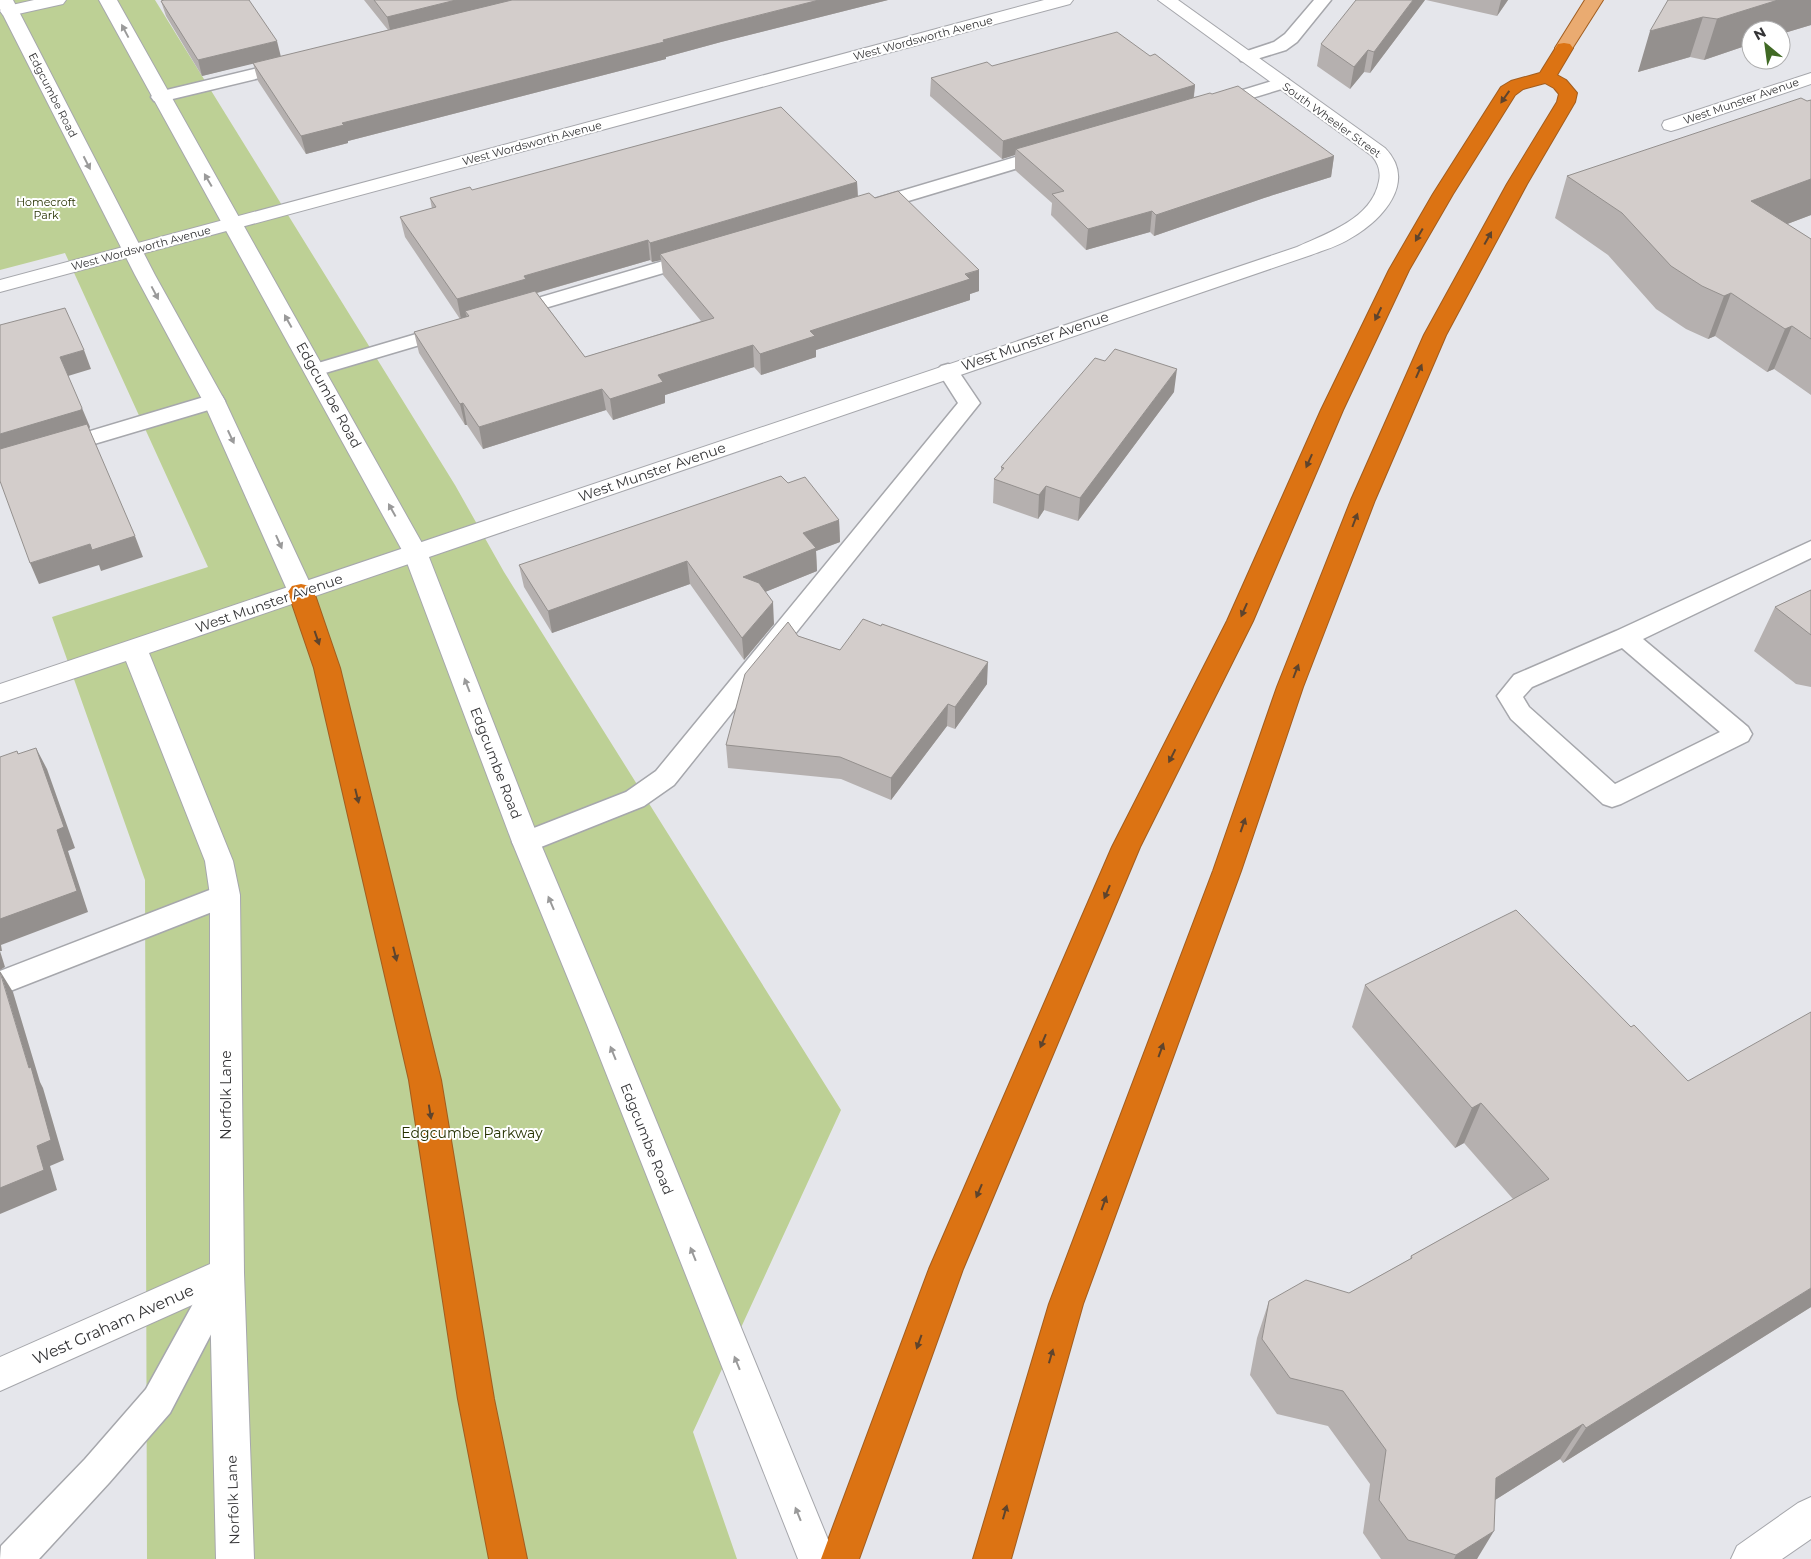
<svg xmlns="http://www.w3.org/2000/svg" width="1811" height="1559" font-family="Montserrat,sans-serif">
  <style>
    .green { fill: #bdd095 }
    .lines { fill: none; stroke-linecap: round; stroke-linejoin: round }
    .service-casing { stroke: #a6a7ac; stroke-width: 3 }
    .minor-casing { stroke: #a6a7ac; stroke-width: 2 }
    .secondary-casing { stroke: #a6a7ac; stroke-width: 2 }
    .primary-casing { stroke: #a15d1f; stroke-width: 2 }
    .motorway-casing { stroke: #a15d1f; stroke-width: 2 }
    .service { fill: #fff; fill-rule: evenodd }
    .minor { fill: #fff; fill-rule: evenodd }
    .secondary { fill: #fff; fill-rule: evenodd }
    .primary { fill: #eaab71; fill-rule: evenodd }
    .motorway { fill: #dc7313; fill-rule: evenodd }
    .wall { fill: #b5b0af; fill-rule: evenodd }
    .shaded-wall { fill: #94908e }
    .building { fill: #d3cdcb; stroke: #94908e }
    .oneway { fill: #9a9a9a }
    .oneway2 { fill: #5e442d }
    .labels { text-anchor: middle; stroke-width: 4; stroke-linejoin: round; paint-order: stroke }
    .far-street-label { font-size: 11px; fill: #343436; stroke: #fff }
    .far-park-label { font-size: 11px; fill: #263100; stroke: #fff }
    .street-label { font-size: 14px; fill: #343436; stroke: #fff }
    .park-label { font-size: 14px; fill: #263100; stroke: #fff }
    .near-street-label { font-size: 16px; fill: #343436; stroke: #fff }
  </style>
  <rect width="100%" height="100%" fill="#e5e6eb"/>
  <path class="green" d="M0,0H155L455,485L504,572L841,1110L693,1432L737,1559H147L145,880L52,617L208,567L65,253L0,270Z"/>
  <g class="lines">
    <defs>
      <path id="service" d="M1314,0H1331L1297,42L1286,50L1247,62L1241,61L1238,57L1241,53L1274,42L1285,34Z
        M291,60L297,61L300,65L297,69L160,102L154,101L151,97L154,93Z
        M1282,78L1288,79L1291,83L1288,87L1216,109L1210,108L1207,104L1210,100Z
        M1049,147L1055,149L1058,153L1055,157L875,211L868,213L861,211L858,207L861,203Z
        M697,251L704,253L707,257L704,261L518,316L511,318L504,316L501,312L504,308Z
        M450,324L457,326L460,330L457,334L315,376L308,374L304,370L308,366Z
        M948,364L955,366L980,403L674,785L644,806L536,849L526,852L516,849L512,842L516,835L626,792L656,771L958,403L937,370L941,366Z
        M214,394L222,396L225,401L222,406L0,472V458Z
        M1811,541V558L1643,639L1748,727L1752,734L1748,741L1621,804L1612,807L1603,804L1511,719L1497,696L1514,675L1616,631ZM1622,648L1720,732L1615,784L1529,707L1523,697L1532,687Z
        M225,884L235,887L239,895L235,903L0,995V971Z
        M227,1258L238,1262L243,1273L170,1413L109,1483L39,1559H0L1,1546L85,1459L146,1389L216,1262Z"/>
      <path id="minor" d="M34,0H66L63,4L9,16L3,15L0,11L3,7Z
        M1044,0H1073L1070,4L0,292V280Z
        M1158,0H1178L1385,148C1418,182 1382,220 1351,238C1339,246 1324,250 1311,255L149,653L233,861L240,895L244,1273L254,1559H216L210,1297L0,1391V1357L210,1264V895L205,861L126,661L0,703V684L1297,247C1327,233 1372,219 1379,181C1381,172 1378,163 1372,156Z
        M1811,73V84L1678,129L1671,131L1664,129L1662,125L1664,121Z
        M1811,1497V1539L1782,1559H1731L1737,1546L1798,1503Z"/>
      <path id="secondary" d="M0,0H13L155,275L225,401L314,592L310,598L301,600L292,598L288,592L203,401L135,275L0,9Z
        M99,0H117L427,552L540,842L617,1025L836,1559H798L587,1025L512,842L403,552Z"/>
      <path id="primary" d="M1585,0H1603L1570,52L1564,53L1558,52L1555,48Z"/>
      <path id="motorway" d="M1564,43L1570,44L1573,48L1557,75L1566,80L1577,93L1575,102L1527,184L1446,335L1375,500L1303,687L1241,871L1083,1304L1011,1559H973L1049,1304L1213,871L1277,687L1351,500L1424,335L1507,184L1557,102L1559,94L1554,88L1545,83L1523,89L1515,95L1453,194L1409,270L1343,410L1253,621L1140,847L963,1269L859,1559H821L929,1269L1112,847L1227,621L1321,410L1389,270L1433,194L1501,87L1511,81L1540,73L1558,44Z
        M301,584L310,586L314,592L340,668L441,1080L494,1399L527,1559H489L458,1399L409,1080L314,668L288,592L292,586Z"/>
    </defs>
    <use href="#service" class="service-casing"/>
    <use href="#minor" class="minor-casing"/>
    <use href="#secondary" class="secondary-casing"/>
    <use href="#primary" class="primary-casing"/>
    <use href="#motorway" class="motorway-casing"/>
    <use href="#service" class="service"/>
    <use href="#minor" class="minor"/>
    <use href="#secondary" class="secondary"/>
    <use href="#primary" class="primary"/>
    <use href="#motorway" class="motorway"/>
  </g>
  <path class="wall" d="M364,0H888L721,42L666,57V59L348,141V143L306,154L258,81L253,63L202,76L166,16L161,1L281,57L388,30Z
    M1425,0L1370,73L1364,72L1350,89L1317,66L1321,44Z
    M1426,0H1508L1497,16Z
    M1668,0H1811V25L1781,34L1751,30V44L1704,60L1690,57L1638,72Z
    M1150,56L1195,85L1194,97L1212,94L1334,156L1331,177L1264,198L1154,236L1150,232L1086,250L1051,215L1052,203L1015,170V155L1002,159L930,96L931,78L992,66Z
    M1811,100V215L1787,224L1811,239V395L1774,369L1767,372L1715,336L1708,339L1686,329L1656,309L1608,255L1555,218L1567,176Z
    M857,182L858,196L875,198L979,270V291L970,294V300L816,350V357L761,375L754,367L665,395V403L613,420L606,410L483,449L467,425H465L419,353L414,332L460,319L405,237L400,217L432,209L430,198L472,190ZM650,260L652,262L661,260L663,275L701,321L585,357L537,293Z
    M1174,392L1078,521L1044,510L1038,519L993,503L994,479L1001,472V467Z
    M788,483L839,520L840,542L816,551L817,571L765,592L774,624L744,660L690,584L552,633L524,587L519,565Z
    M1811,590V687L1796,684L1754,651L1775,607Z
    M798,636L840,650L987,684L955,729L947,726L891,800L841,779L728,768L726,745Z
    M1365,985L1811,1307L1563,1463L1560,1459L1495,1500L1477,1559H1381L1363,1533L1370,1484L1328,1426L1277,1414L1250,1375L1257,1338L1269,1301L1349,1293L1410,1259L1411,1256L1513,1199L1464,1143L1455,1148L1352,1027Z"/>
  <path class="shaded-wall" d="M456,0H530L391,34L387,17Z
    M819,0H888L721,42L666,57V59L348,141V143L306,154L301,136L342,123L720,25Z
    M1413,0H1425L1370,73L1374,52Z
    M1501,0H1508L1497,16Z
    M1778,0H1811V25L1781,34V30H1751V44L1704,60L1717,19Z
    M1703,17L1690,57L1638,72L1650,31Z
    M277,41L281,57L202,76L198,60Z
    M1368,50L1364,72L1350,89L1354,67Z
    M1195,85L1193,102L1016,149L1015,155L1002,159L1003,141Z
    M1334,156L1331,177L1264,198L1154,236L1156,215L1267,178Z
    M1811,179V215L1735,244L1751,201Z
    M857,182L858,202L660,254L661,260L652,262L650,243Z
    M1152,211L1150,232L1086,250L1088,229Z
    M648,240L650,260L529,295L465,311L467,317L461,319L457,299L524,276Z
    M979,270V291L970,294V300L816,350V357L761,375L760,354L810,331Z
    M1731,293L1715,336L1708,339L1724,296Z
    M1792,326L1774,369L1767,372L1785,329Z
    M753,345L754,367L665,395V403L613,420L610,399L658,375Z
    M84,350L91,369L68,376L60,357Z
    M1177,369L1174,392L1078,521L1080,498Z
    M602,389L606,410L483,449L479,427Z
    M463,403L467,425H465L460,404Z
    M82,408L90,427L89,429L0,456V434Z
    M1046,486L1044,510L1038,519L1039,495Z
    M839,520L840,542L816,551L817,571L745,600L743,577L803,533Z
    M135,536L143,557L101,571L99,565L39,584L30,563L90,544Z
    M687,561L690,584L552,633L548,611Z
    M773,602L774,624L744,660L742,638Z
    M988,662L987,684L955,729V707Z
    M948,704L947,726L891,800V778Z
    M36,748L47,769L75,848L68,851L88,912L1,945L2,951H0L5,967L0,970V919L57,830Z
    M0,971L13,992L40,1082L43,1088L64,1160L50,1166L57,1190L0,1214V1188L37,1146L29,1068Z
    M1481,1103L1464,1143L1455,1148L1472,1108Z
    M1811,1288V1307L1563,1463L1586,1428Z
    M1583,1424L1560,1459L1476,1512L1496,1478Z
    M1494,1531L1477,1559H1454L1456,1555Z"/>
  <path class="building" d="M164,0H249L277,41L198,60L161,1Z
    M374,0H456L387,17Z
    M512,0H819L720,25L663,40L664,42L342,123L344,125L301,136L253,63Z
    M1356,0H1413L1374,52L1368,50L1354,67L1321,44Z
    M1668,0H1778L1717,19L1703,17L1650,31Z
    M1117,32L1150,56L1155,54L1195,85L1003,141L931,78L987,62L992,66Z
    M1238,86L1334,156L1267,178L1156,215L1152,211L1088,229L1052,194L1064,191L1016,149L1210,93L1212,94Z
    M1801,98L1807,101L1811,100V179L1751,201L1811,239V339L1792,326L1785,329L1731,293L1724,296L1702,286L1671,266L1622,213L1567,176Z
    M781,107L857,182L650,243L648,240L524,276L526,279L457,299L400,217L436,207L430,198L470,187L472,190Z
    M898,191L979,270L965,274L970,279L810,331L815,336L760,354L753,345L658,375L663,382L610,399L602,389L479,427L463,403L460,404L414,332L469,316L465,311L535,291L585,357L714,318L660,254L869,193L875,198Z
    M65,308L84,350L60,357L82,408L81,410L0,434V325Z
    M1115,349L1177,369L1080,498L1046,486L1039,495L994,479L1004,468L1001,467L1095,358L1105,361Z
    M87,424L135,536L92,550L90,544L30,563L0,481V449Z
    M781,476L788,483L805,477L839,520L803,533L816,548L743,577L759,583L773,602L742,638L687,561L548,611L519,565Z
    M1811,590V635L1775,607Z
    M863,619L881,626L882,624L988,662L955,707L948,704L891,778L840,757L726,745L745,674L788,622L798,636L840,650Z
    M36,748L64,827L57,830L77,891L0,919V757L17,751L18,754Z
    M1516,910L1631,1027L1634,1025L1688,1081L1811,1012V1288L1586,1428L1583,1424L1496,1478L1494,1531L1456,1555L1408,1540L1379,1500L1386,1450L1343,1391L1290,1378L1262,1339L1269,1301L1306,1280L1349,1293L1412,1258L1411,1256L1549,1179L1481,1103L1472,1108L1365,985Z
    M0,972L29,1068L31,1067L51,1140L37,1146L44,1170L0,1188Z"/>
  <defs><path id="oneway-solid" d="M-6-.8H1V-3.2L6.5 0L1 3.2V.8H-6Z" transform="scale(1.25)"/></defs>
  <g class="oneway">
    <use href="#oneway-solid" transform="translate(125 31) rotate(-118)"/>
    <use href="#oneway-solid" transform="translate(87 163) rotate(63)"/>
    <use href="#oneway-solid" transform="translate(208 180) rotate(-120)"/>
    <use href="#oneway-solid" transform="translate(155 293) rotate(62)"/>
    <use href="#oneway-solid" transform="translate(288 321) rotate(-119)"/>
    <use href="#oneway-solid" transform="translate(231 437) rotate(65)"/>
    <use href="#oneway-solid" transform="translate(392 510) rotate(-119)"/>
    <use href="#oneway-solid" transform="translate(279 542) rotate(66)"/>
    <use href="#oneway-solid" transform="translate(467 685) rotate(-111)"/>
    <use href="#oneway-solid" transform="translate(551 903) rotate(-113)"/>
    <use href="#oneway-solid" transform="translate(613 1053) rotate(-112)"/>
    <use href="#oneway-solid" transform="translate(693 1254) rotate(-112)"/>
    <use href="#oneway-solid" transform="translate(737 1363) rotate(-112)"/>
    <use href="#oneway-solid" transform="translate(798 1514) rotate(-112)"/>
  </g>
  <g class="oneway2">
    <use href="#oneway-solid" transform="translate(1505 97) rotate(125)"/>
    <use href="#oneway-solid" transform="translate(1419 235) rotate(120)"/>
    <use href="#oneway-solid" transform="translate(1488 238) rotate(-61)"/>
    <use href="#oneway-solid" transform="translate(1378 314) rotate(116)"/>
    <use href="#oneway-solid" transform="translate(1419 371) rotate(-66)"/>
    <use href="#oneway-solid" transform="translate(1309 461) rotate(114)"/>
    <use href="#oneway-solid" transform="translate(1355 520) rotate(-69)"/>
    <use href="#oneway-solid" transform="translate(1244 610) rotate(114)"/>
    <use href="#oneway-solid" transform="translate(317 638) rotate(71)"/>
    <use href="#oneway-solid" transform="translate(1296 671) rotate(-69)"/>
    <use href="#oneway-solid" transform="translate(1172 756) rotate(117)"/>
    <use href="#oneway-solid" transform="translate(357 796) rotate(76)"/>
    <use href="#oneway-solid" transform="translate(1243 825) rotate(-71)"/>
    <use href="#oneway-solid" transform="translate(1107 892) rotate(113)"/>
    <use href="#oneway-solid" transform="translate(395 954) rotate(76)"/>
    <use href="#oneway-solid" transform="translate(1043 1041) rotate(113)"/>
    <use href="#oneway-solid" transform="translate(1161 1050) rotate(-70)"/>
    <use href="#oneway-solid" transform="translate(430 1112) rotate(81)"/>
    <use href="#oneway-solid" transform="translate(979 1191) rotate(113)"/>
    <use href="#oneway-solid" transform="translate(1104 1203) rotate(-70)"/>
    <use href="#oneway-solid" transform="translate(919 1342) rotate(110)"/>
    <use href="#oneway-solid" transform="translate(1051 1356) rotate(-74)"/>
    <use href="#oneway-solid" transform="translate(1005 1512) rotate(-74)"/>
  </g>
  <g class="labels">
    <g class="far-street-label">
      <text transform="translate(923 38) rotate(-15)" y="4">West Wordsworth Avenue</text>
      <text transform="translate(53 95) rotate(63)" y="4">Edgcumbe Road</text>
      <text transform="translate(1741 101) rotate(-19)" y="4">West Munster Avenue</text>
      <text transform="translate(1332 120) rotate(36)" y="4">South Wheeler Street</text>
      <text transform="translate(532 143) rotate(-15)" y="4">West Wordsworth Avenue</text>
      <text transform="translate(141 248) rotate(-15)" y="4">West Wordsworth Avenue</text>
    </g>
    <g class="far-park-label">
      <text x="46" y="206">Homecroft<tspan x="46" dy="13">Park</tspan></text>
    </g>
    <g class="street-label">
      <text transform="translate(1035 341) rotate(-19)" y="5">West Munster Avenue</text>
      <text transform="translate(329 395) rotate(61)" y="5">Edgcumbe Road</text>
      <text transform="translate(652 472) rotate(-19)" y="5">West Munster Avenue</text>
      <text transform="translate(269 603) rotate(-19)" y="5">West Munster Avenue</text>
      <text transform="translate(496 763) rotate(69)" y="5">Edgcumbe Road</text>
      <text transform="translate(226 1095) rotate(-90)" y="5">Norfolk Lane</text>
      <text transform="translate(647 1139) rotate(68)" y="5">Edgcumbe Road</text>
      <text transform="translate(233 1500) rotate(-92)" y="5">Norfolk Lane</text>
    </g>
    <g class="park-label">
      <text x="472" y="1138">Edgcumbe Parkway</text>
    </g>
    <g class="near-street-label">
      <text transform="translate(113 1324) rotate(-24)" y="6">West Graham Avenue</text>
    </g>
  </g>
  <g transform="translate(1766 45) rotate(331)"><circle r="24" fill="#ffffff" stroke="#aeaeaf"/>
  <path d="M0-4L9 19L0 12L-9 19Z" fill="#406924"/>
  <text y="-8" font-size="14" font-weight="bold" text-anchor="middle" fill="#343436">N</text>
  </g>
</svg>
